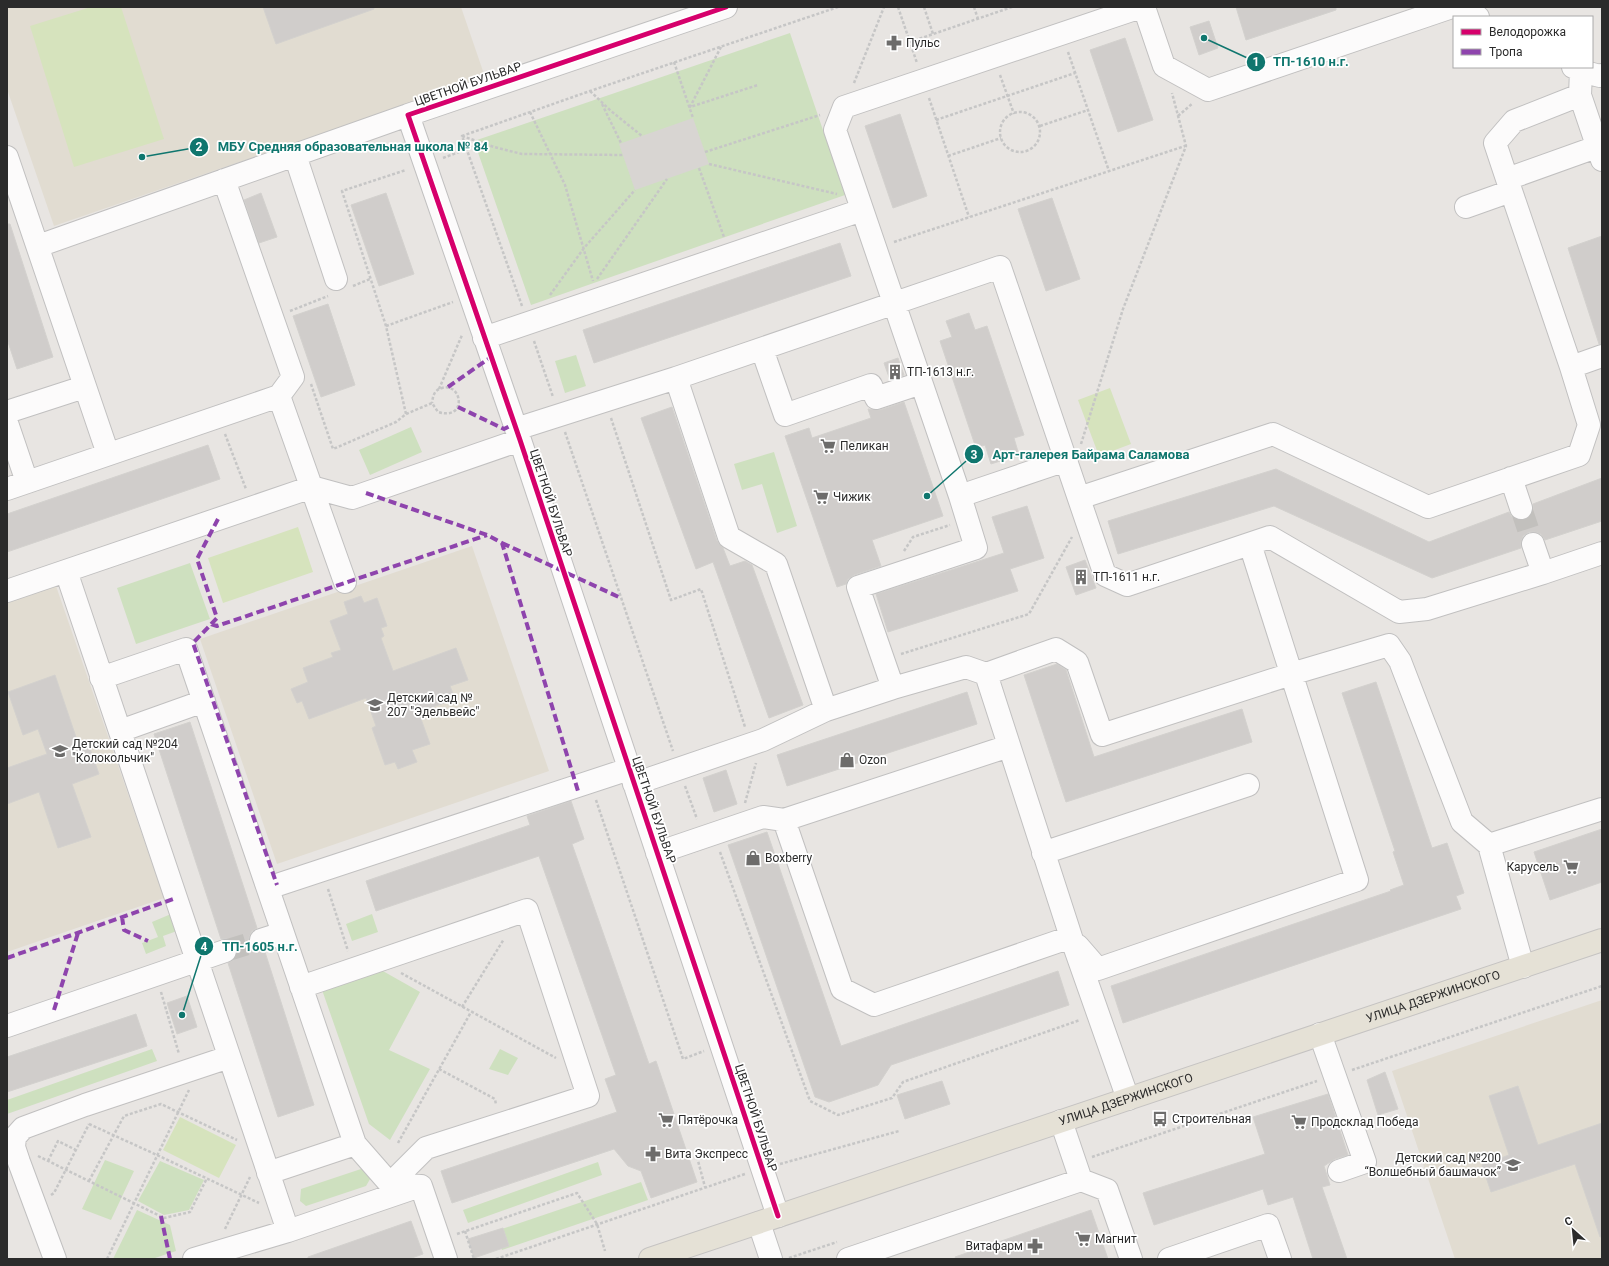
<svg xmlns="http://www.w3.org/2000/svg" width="1609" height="1266" font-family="Roboto,sans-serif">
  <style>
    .education { fill: #e1dcd1 }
    .green { fill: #cee0bf }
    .pitch { fill: #d6e3bd }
    .plaza { fill: #d8d5d2 }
    .building { fill: #d0cdcb; stroke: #d3d1ce }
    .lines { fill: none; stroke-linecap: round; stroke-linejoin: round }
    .minor-tunnel { stroke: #c2c0bd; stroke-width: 22; stroke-dasharray: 22 11; stroke-linecap: butt }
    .minor-casing { stroke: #c1c0c0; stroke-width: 24 }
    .major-casing { stroke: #c5c3c2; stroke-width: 24 }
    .path { stroke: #c6c6c6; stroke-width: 2.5; stroke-dasharray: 3 2; stroke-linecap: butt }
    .minor { stroke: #fcfbfb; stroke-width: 22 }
    .major { stroke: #e5e1d6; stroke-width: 22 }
    .quiet { stroke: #8e44ad; stroke-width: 4; stroke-dasharray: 8 4; stroke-linecap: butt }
    .cycleway-casing { stroke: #fff; stroke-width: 8 }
    .cycleway { stroke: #d6006c; stroke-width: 5 }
    .labels { text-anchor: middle; stroke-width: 3.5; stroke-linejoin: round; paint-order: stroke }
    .poi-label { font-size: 12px; fill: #2b2b2b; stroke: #fff; text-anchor: start }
    .street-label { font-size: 12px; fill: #2b2b2b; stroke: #fff }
    .leader { fill: none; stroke: #0f766e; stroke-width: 1.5 }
    .callout-dot { fill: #0f766e; stroke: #fff; stroke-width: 1.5 }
    .mark-label { font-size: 12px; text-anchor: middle; font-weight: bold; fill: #fff }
    .callout-label { font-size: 13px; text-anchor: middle; font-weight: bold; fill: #0f766e; stroke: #fff; stroke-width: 3.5; stroke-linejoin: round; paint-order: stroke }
  </style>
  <rect width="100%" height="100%" fill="#e8e5e2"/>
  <path class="education" d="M7,7H461L485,77L54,226L7,89Z
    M472,546L549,771L277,864L200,639Z
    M56,586L164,898L7,952V603Z
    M1602,1000V1259H1455L1392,1071Z"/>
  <path class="green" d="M790,33L845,195L531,305L474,141Z
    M576,355L586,386L565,393L555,361Z
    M411,427L422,452L370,475L359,450Z
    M774,452L797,526L777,533L762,484L742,490L734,464Z
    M190,563L210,619L136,644L117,588Z
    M171,914L177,931L163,936L166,946L146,954L142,943L158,937L152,922Z
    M372,914L378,932L352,941L346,924Z
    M374,966L420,992L389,1050L430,1069L390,1140L369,1124L321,987Z
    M152,1049L157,1061L7,1114V1100Z
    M500,1049L518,1058L508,1075L489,1069Z
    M105,1160L134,1171L111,1220L82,1209Z
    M160,1161L204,1180L189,1210L164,1215L138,1201Z
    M598,1162L602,1175L468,1223L463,1210Z
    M361,1169L373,1174L366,1186L306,1206L300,1201L301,1189Z
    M641,1182L648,1200L502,1250L496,1231Z
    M137,1210L170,1225L176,1251L152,1259H113Z"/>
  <path class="pitch" d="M91,7H121L164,139L74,167L30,26Z
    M1110,388L1131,444L1099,456L1078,400Z
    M298,527L313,572L223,603L208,558Z
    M180,1117L236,1145L219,1178L163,1150Z"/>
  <path class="plaza" d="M693,118L709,164L635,190L619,144Z"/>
  <path class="building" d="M263,7H374V9L276,44Z
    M1236,7H1336V10L1246,40Z
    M1209,21L1218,48L1199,55L1190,27Z
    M1125,38L1153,120L1118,132L1090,50Z
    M900,114L927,196L893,208L865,126Z
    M261,193L277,237L259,243L244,200Z
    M386,193L414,274L379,286L351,205Z
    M1052,198L1080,279L1046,291L1018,209Z
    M7,224H10L53,357L17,369L7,339Z
    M1602,236V344H1599L1568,248Z
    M840,243L851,276L594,363L583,330Z
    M328,304L355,385L321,397L293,316Z
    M969,313L975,330L987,326L1024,435L1014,438L1019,455L991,464L985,445L976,448L940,341L952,337L946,321Z
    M898,358L904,375L890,380L884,363Z
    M904,402L943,516L872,540L881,566L854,575L848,579L846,584L837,587L785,436L809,428L812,438L871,418L868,409L880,410Z
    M672,407L717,541L723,548L730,566L745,561L752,565L803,705L769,718L713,562L696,569L641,418Z
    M208,445L220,479L7,552V514Z
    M1276,469L1429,542L1509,512L1512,517L1518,520H1525L1530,517L1533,511V504L1602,478V521L1545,540L1541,534L1535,532H1529L1523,536L1521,542V548L1432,578L1274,506L1118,554L1108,521Z
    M1027,506L1044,558L1010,569L1018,591L888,632L876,594L1004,553L992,517Z
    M1085,560L1096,588L1076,595L1066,567Z
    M361,596L364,603L377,598L387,626L381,628L384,636L381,638L393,671L456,648L468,680L450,686L455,699L430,708L433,715L421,719L430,744L412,750L417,762L398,769L395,762L385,765L372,728L376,726L366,698L309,719L302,701L297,703L291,689L308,682L303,668L333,657L331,653L341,650L330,621L348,614L344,602Z
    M1057,664L1066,670L1094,757L1242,709L1252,742L1066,802L1024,675Z
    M55,675L78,743L87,740L99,774L72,784L91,837L58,848L39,792L7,804V768L47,754L38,729L23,735L8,692Z
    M1376,682L1432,848L1447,843L1464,893L1456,896L1461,909L1123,1023L1111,986L1391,891L1390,890L1404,885L1393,852L1395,851L1342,693Z
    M967,692L977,724L787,786L777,755Z
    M190,722L257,928L252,931L249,937V944L253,949L258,952H265L314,1105L278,1117L228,963L235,959L237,954V947L233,941L227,939H221L154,734Z
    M726,770L737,804L714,812L703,778Z
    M571,801L584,839L572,844L649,1064L656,1061L697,1182L651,1198L641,1171L628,1166L614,1149L452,1203L441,1171L617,1112L605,1079L616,1075L539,856L376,911L366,881L530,825L527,816Z
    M1602,829V882L1550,900L1534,852Z
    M767,832L841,1046L1058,971L1069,1005L891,1065L878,1085L829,1102L815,1097L728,845Z
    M187,996L197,1027L177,1034L167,1003Z
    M136,1014L147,1046L7,1092V1057Z
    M1385,1072L1398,1109L1378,1115L1367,1080Z
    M942,1081L950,1104L905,1119L897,1095Z
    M1518,1086L1538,1145L1602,1123V1237H1600L1575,1164L1491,1192L1482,1165L1509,1155L1489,1096Z
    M1328,1094L1348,1155L1335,1159L1324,1166L1330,1185L1322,1187L1347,1259H1313L1293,1197L1268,1205L1263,1189L1154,1225L1143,1193L1265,1154L1253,1117Z
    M1091,1210L1108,1259H956L955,1257Z
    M411,1221L423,1254L409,1259H308V1257Z
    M503,1228L509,1246L474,1258L468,1239Z"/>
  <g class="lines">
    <path class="minor-tunnel" d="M1521,508L1533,544
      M225,951L261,940"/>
    <defs>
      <path id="minor" d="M726,7L408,115L520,440L778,1216
        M1144,7L1164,66L1208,90L1452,7
        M1459,7L1478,17
        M1573,67L1581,71L1580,95L1602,160
        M1581,71L1600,76L1602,75
        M1580,95L1514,121L1495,143L1507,179L1602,145
        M295,155L336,279
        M7,157L108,454
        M1466,207L1511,191
        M38,246L408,115
        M484,338L862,210
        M762,349L785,415L871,385L876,398L921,383
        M1571,367L1602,356
        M676,378L1000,267L1105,575L1127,585L1270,537L1399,612L1427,609L1543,573
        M279,396L345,582
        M7,412L84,387
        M7,423L27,482
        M516,429L676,378L729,537L776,564L826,710
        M1511,478L1521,508
        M7,489L279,396L293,377L224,180
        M960,496L1066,460
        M1079,498L1273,434L1428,507L1579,455L1589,425L1571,367L1507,179
        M1533,544L1543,573L1602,553
        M66,571L288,1231
        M7,591L312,487L352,498L520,440
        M1389,645L1400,661L1462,822L1489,845
        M986,674L1056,649L1077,662L1102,735L1291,674L1389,645
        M101,678L186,649L355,1144L390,1184L421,1186
        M893,688L858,587L976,548L960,496L835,130L844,107L1141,7
        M120,731L204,701
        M634,784L763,740L826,710L893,688L966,667L986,674L1071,937L1128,1099
        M784,820L842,989L874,1005L1071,937
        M657,853L763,817L784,820L1009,746
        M1043,853L1248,785
        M268,888L629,769
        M261,940L283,933
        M1078,946L1098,969L1357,880L1250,544
        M1523,967L1489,845L1602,809
        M301,987L527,910L588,1096L426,1148L390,1184
        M7,1026L225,951
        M1320,1034L1365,1162L1339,1171
        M1061,1121L1081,1180
        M268,1173L355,1144
        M421,1186L446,1259
        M759,1223L771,1259
        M55,1259L19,1162L14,1147L15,1137L23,1128L85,1105L229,1057
        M194,1259L288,1231L414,1188
        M848,1259L1081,1180L1107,1190L1131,1259
        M1169,1259L1268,1225L1280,1259"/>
      <g id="major">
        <path id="s1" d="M650,1259L1602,940"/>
      </g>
    </defs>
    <use href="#minor" class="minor-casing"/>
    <use href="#major" class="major-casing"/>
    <path class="path" d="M898,7L917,63
      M924,7L933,34
      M974,7L978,19
      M910,42L1012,7
      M721,47L690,107L758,85
      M1068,52L1109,171
      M674,62L693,118
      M1000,75L1014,114
      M854,83L884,7
      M590,91L611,111L642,136
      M929,98L969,217
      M602,104L621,143
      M530,112L565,185L593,281
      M1000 132a20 20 0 1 1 40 0a20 20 0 1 1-40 0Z
      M1178,116L1193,103
      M936,120L1075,73
      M1040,126L1088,110
      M462,136L494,147L522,154L623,155
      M705,152L820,115
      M948,156L1001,138
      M443,158L467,149
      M709,164L837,194
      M699,168L724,237
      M894,242L1185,146
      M597,279L667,179
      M353,286L370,279
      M550,295L584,248L635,190
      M522,306L462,136L590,91L838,7
      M290,311L328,296
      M386,326L453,302
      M534,341L553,397
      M311,384L333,449L396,422L406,414L432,403L438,412C468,421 462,382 442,388C434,390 433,396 432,403
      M439,389L462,335
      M406,414L386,326L342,191L406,170
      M611,418L671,600L701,589L745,727
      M565,432L673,751
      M225,434L246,489
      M1081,444L1123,309L1186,146L1172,93
      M904,551L913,537L950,525
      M901,654L1029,614L1072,537
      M685,786L697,819
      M596,800L683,1059L704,1051
      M745,803L756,763
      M720,852L810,1101L838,1115L892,1098L903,1082L1080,1020
      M328,889L348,951
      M401,973L556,1058
      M161,992L179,1054
      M462,1007L504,939
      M439,1069L495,1099L496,1105
      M1352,1070L1602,986
      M89,1124L157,1155L259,1203
      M398,1143L471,1012
      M38,1156L164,1218L190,1212L207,1178
      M697,1157L705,1187
      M1092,1157L1317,1081
      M48,1161L58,1141L76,1150
      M780,1164L899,1131
      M89,1181L124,1116L161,1104L237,1140
      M51,1195L54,1193L89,1124
      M225,1229L250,1177
      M465,1231L474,1259
      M457,1234L577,1193L597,1224L605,1251
      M789,1258L837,1242
      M107,1259L189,1090
      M496,1259L745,1174"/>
    <use href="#minor" class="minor"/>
    <use href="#major" class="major"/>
    <path class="quiet" d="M448,387L491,357
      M458,407L504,429L514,424
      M366,493L487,535L502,543L578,791
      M218,519L197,559L217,618L193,643L277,885
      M502,543L621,598
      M211,624L217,626L487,535
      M122,917L124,930L148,941
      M7,958L176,898
      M54,1010L78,933
      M161,1216L170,1259"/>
    <defs>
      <path id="cycleway" d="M726,7L408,115L520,440L778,1216"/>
    </defs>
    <use href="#cycleway" class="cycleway-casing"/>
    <use href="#cycleway" class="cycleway"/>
  </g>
  <defs>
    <symbol id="pharmacy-bare" viewBox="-9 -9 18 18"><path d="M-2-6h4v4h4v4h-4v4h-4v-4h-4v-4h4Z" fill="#6d6c6b" stroke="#fff" stroke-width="2.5" paint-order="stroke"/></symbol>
    <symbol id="building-bare" viewBox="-9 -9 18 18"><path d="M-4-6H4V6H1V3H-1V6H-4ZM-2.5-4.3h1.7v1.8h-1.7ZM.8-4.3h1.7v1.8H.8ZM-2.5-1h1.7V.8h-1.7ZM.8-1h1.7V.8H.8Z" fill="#6d6c6b" stroke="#fff" stroke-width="2.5" paint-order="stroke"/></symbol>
    <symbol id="supermarket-bare" viewBox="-9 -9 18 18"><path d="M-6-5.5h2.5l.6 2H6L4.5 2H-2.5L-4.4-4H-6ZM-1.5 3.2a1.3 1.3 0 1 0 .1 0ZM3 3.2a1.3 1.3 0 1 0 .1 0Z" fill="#6d6c6b" stroke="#fff" stroke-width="2.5" paint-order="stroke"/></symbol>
    <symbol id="school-bare" viewBox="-9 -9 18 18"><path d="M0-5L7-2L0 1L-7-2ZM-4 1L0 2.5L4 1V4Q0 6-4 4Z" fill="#6d6c6b" stroke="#fff" stroke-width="2.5" paint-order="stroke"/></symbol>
    <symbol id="shop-bare" viewBox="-9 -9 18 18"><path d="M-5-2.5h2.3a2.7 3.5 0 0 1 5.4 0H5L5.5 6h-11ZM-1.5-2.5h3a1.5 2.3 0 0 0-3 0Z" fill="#6d6c6b" stroke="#fff" stroke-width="2.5" paint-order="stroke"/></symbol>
    <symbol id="bus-bare" viewBox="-9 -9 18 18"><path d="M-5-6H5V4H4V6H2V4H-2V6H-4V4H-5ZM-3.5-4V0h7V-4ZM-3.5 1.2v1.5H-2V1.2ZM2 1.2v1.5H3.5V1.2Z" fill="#6d6c6b" stroke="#fff" stroke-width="2.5" paint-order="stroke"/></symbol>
  </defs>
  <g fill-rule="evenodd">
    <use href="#pharmacy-bare" x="883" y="32" width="22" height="22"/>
    <use href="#building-bare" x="884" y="361" width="22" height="22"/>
    <use href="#supermarket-bare" x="817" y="435" width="22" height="22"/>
    <use href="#supermarket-bare" x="810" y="486" width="22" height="22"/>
    <use href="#building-bare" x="1070" y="566" width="22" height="22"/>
    <use href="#school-bare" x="364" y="694" width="22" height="22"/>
    <use href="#school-bare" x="49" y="740" width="22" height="22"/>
    <use href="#shop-bare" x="836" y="749" width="22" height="22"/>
    <use href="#shop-bare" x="742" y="847" width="22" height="22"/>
    <use href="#supermarket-bare" x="1560" y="856" width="22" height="22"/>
    <use href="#bus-bare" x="1149" y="1108" width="22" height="22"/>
    <use href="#supermarket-bare" x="655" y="1109" width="22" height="22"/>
    <use href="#supermarket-bare" x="1288" y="1111" width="22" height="22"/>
    <use href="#pharmacy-bare" x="642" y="1143" width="22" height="22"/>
    <use href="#school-bare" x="1502" y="1154" width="22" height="22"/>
    <use href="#supermarket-bare" x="1072" y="1228" width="22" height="22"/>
    <use href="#pharmacy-bare" x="1024" y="1235" width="22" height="22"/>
  </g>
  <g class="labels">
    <g class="poi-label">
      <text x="906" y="47">Пульс</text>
      <text x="907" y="376">ТП-1613 н.г.</text>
      <text x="840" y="450">Пеликан</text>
      <text x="833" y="501">Чижик</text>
      <text x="1093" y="581">ТП-1611 н.г.</text>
      <text x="387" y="702">Детский сад №<tspan x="387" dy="14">207 "Эдельвейс"</tspan></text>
      <text x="72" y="748">Детский сад №204<tspan x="72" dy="14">"Колокольчик"</tspan></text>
      <text x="859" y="764">Ozon</text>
      <text x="765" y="862">Boxberry</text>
      <text x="1559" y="871" text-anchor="end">Карусель</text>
      <text x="1172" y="1123">Строительная</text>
      <text x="678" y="1124">Пятёрочка</text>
      <text x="1311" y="1126">Продсклад Победа</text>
      <text x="665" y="1158">Вита Экспресс</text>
      <text x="1501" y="1162" text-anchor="end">Детский сад №200<tspan x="1501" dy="14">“Волшебный башмачок”</tspan></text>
      <text x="1095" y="1243">Магнит</text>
      <text x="1023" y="1250" text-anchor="end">Витафарм</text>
    </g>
    <g class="street-label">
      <text transform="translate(468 84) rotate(-19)" y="4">ЦВЕТНОЙ БУЛЬВАР</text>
      <text transform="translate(551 503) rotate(72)" y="4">ЦВЕТНОЙ БУЛЬВАР</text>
      <text transform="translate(654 810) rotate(71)" y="4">ЦВЕТНОЙ БУЛЬВАР</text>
      <text dy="4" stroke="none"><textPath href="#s1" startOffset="826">УЛИЦА ДЗЕРЖИНСКОГО</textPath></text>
      <text dy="4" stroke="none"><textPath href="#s1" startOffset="502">УЛИЦА ДЗЕРЖИНСКОГО</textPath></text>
      <text transform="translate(756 1118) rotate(72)" y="4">ЦВЕТНОЙ БУЛЬВАР</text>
    </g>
  </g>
  <path class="leader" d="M1204 38L1256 62M142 157L199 147M927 496L974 454M182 1015L204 946"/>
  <g class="callout-dot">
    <circle cx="1204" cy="38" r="4"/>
    <circle cx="142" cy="157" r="4"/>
    <circle cx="927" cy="496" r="4"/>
    <circle cx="182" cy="1015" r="4"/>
    <circle cx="1256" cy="62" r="10"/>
    <circle cx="199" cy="147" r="10"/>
    <circle cx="974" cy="454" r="10"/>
    <circle cx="204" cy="946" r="10"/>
  </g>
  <g class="mark-label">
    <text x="1256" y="66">1</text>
    <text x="199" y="151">2</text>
    <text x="974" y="459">3</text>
    <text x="204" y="951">4</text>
  </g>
  <g class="callout-label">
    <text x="1311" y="66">ТП-1610 н.г.</text>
    <text x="353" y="151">МБУ Средняя образовательная школа № 84</text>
    <text x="1091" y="459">Арт-галерея Байрама Саламова</text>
    <text x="260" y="951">ТП-1605 н.г.</text>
  </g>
  <rect width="1609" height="1266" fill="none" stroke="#2b2b2b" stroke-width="16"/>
  <rect x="1453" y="16" width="140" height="52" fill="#ffffff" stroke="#aaaaaa"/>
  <rect x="1461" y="29" width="20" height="6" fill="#d6006c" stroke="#aaaaaa"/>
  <text x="1489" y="36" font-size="12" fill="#2b2b2b">Велодорожка</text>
  <rect x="1461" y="49" width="20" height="6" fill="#8e44ad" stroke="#aaaaaa"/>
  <text x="1489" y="56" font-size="12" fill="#2b2b2b">Тропа</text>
  <g transform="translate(1573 1230) rotate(333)" stroke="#ffffff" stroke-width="3" paint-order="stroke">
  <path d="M0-3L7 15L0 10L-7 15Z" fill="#2b2b2b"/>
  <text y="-6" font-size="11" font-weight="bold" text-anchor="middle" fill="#2b2b2b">С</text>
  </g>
</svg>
